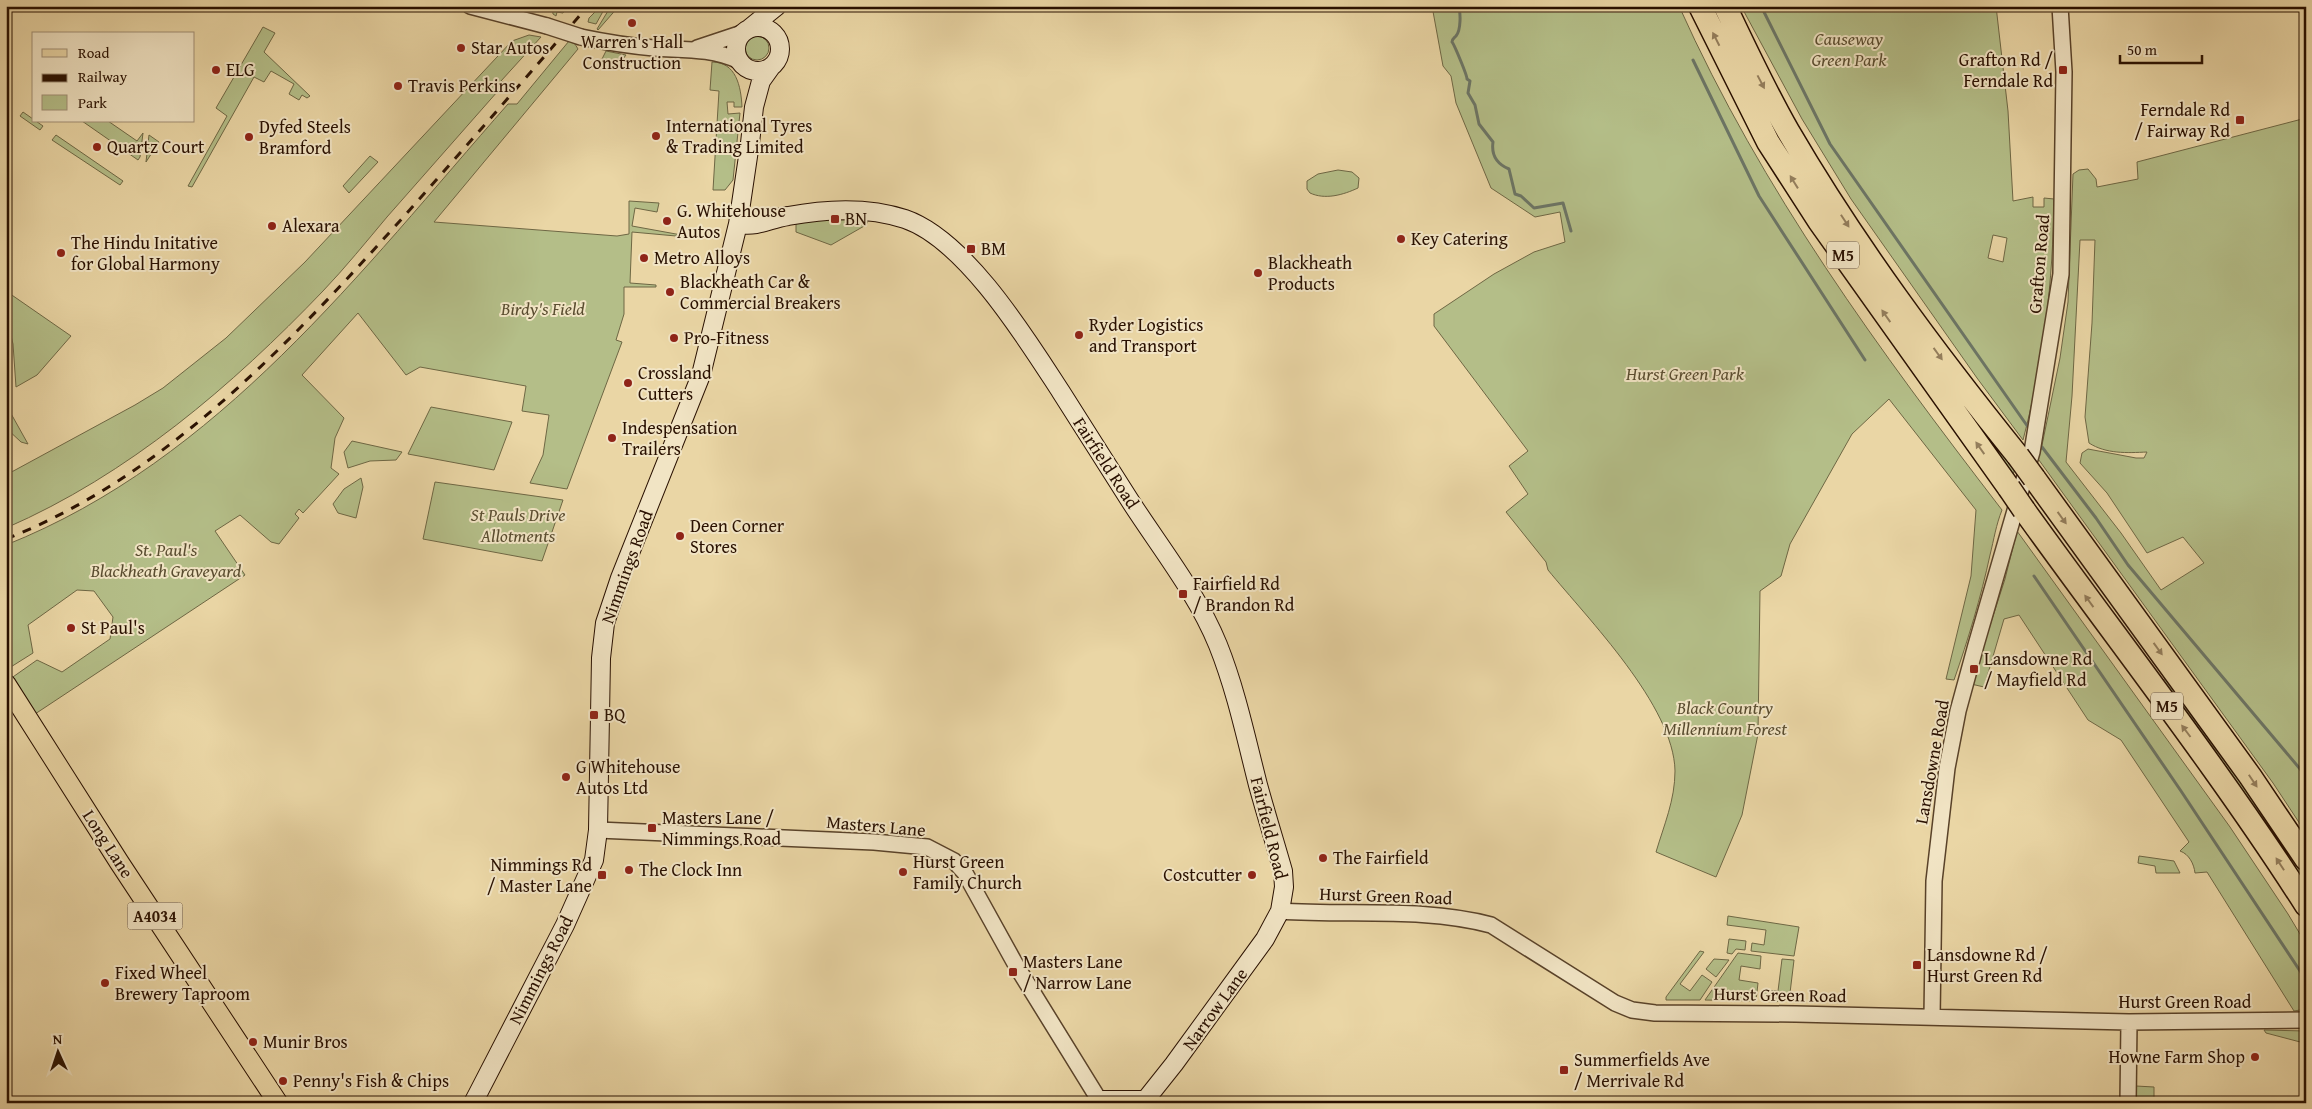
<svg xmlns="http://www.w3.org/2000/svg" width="2312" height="1109" font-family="'Gentium Book Plus',serif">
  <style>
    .green { fill: #b4be88; stroke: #6e6744; fill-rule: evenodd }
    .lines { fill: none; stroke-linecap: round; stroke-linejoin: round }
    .stream { stroke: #6c7565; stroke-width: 3 }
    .tertiary-casing { stroke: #594229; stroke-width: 18 }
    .secondary-casing { stroke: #291000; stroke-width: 20 }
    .primary-casing { stroke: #291000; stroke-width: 21 }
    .motorway-casing { stroke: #291000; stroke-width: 25 }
    .tertiary { stroke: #f1e4c4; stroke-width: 15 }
    .secondary { stroke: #f1e4c4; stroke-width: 18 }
    .primary { stroke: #ead6a5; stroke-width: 19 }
    .motorway { stroke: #ead6a5; stroke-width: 22 }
    .rail { stroke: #291000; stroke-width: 3; stroke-dasharray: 9 9; stroke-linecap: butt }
    .tertiary-bridge-casing { stroke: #594229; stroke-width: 18; stroke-linecap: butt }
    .motorway-bridge-casing { stroke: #291000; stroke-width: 25; stroke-linecap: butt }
    .tertiary-bridge { stroke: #f1e4c4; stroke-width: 15 }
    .motorway-bridge { stroke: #ead6a5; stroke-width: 22 }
    .oneway { fill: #937d5b }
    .poi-dot { fill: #8f2418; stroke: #f1e4c4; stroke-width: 2 }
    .labels { text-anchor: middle; stroke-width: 4; stroke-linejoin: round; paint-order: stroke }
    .shield { fill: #f1e4c4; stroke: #65503b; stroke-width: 1 }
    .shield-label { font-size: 16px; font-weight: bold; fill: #291000 }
    .park-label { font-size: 18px; font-style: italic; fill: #5a4d30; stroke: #f1e4c4 }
    .poi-label { font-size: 18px; fill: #291000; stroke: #f1e4c4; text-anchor: start }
    .street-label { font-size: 18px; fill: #291000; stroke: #f1e4c4 }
  </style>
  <rect width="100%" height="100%" fill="#ead6a5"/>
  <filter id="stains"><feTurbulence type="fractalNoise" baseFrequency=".004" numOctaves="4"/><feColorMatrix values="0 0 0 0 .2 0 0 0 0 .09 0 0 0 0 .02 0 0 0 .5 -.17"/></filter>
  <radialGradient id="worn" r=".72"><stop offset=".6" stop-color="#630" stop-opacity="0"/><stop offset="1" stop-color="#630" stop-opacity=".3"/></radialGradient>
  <path class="green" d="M552,6H568L563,13L557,12L556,16L553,14Z
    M601,6H606L596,24L588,22L589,18Z
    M611,6H619L598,30L597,29Z
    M1432,6H1679C1762,191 1879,350 2002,510C1996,525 1994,539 1990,555C1981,597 1968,640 1954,680L1946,679L1971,576L1976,510L1889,399L1852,434L1790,544L1781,576L1760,591L1758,734L1742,815L1716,877L1656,852C1664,825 1675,800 1675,771C1674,706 1588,619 1548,570L1546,562L1506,512L1528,494L1509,466L1528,451L1434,326V314L1494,274L1534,252L1565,242L1560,212L1535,217L1491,188L1456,103L1451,76L1443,66Z
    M1741,6H1996L2008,111L2013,201L2033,197V207H2044V198L2054,199C2053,281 2044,360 2023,440L1977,378L1851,199L1802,119ZM1993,235L2007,238L2003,262L1988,258Z
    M263,27L275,33L264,52L310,96L307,98L302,95L299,100L289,94L294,84L271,71L264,82L254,77L192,187L188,186L227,116L216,108Z
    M529,35L541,37L501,81L505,83C466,128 426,172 387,217C366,242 345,268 323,291C232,386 128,475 6,528V475L135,405L163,388L226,338L305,262L512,41Z
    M745 48a12 12 0 1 1 24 0a12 12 0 1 1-24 0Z
    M569,41L575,44L578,49L434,222L617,236L629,234V201L659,203L657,212L635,208L632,226L698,238L632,232L630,283L656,285V287H624V314L616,340L622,342L567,489L530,483L543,455L549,415L522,411L526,386L420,367L406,375L358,313L302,375L344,418L335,438L331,468L339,474L303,513L299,509L295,514L299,518L279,544L271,542L240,515L215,531L245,575L32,716L10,679L37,660L62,672L110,639L113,617L94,591L77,590L28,625L33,653L6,670V545C219,460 361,271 508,104H517Z
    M606,51L626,55L616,68L598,67Z
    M712,62C736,62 741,86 742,107H734V102H727L728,114L740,113L733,180L725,190H713L719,91L710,90Z
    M23,112L43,126L40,130L20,116Z
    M2306,118V833L2273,783L2036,456L2041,450L2060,358L2068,302L2073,174L2079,170L2088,169L2096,179L2097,187L2138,179L2137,162ZM2080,240H2095L2092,323L2085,417L2089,443C2106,454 2127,453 2147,452L2144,458H2136L2088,449L2082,453L2080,463L2107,493L2147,553L2183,537L2204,563L2161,590L2121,533L2066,462L2072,396Z
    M82,121H108L137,141L143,133L140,157L138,160Z
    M56,135L123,181L120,185L52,140Z
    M149,135L159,142L146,162Z
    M370,156L378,162L349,193L343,186Z
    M1338,170L1352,172L1359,178L1358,188C1343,195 1325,200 1310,193L1307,189V181L1318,174Z
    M827,219L868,221L866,225L831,245L796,232V220Z
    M6,291L71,336L37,375L16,387L13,344L6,316Z
    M1944,373L2015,469L2012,477L1939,377Z
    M431,407L512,422L494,470L408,454Z
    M9,410L28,444L21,442L6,428Z
    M352,441L402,452L396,460L370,461L348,468L344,452Z
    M361,478L363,487L356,518L338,513L333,504L344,489Z
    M435,482L563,500L542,561L423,539Z
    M2017,531L2230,827L2288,914L2306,944V1009L2294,1011L2207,872L2195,873C2194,864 2189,854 2180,851L2189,842L2121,740L2088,720L2019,615L2004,619L1984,687L1971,684L2005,579Z
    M2167,677L2281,838L2306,876V890L2162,681Z
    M2139,856L2174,861L2180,873H2156L2155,866L2138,863Z
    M1728,916L1799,927L1794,956L1751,951L1752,943L1764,945L1766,930L1727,925Z
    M1729,939L1746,941L1745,950L1736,949L1732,954L1727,953Z
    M1700,951L1704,952L1680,984L1690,991L1702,975L1712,982L1700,1000H1666V997Z
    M1738,953L1761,956L1760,969L1741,966L1739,980L1758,983L1756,1001L1705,1000Z
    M1714,959L1729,960L1716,977L1706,969Z
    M1782,959L1794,960L1790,993C1784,1004 1773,1002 1762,1001L1764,990L1778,991Z
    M2264,1030L2306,1031L2304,1043L2266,1033Z
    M2136,1086L2154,1087V1103H2136Z"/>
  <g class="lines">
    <path class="stream" d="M1458,6C1461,12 1461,30 1456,36C1454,38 1452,39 1452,42C1454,44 1467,75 1467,79L1470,81L1468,93L1475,105L1479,124L1493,142C1491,156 1497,164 1509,169L1515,194L1521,196L1534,208L1563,203L1571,231
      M1761,6L1830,144L2028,427
      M1693,60L1759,196L1865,360
      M2042,447L2096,518L2128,565L2306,776
      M2034,576L2181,791L2306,980"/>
    <defs>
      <path id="tertiary" d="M470,6L547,26
        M581,37C605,42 630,46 654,48C683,50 712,48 739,61
        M697,48L742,33
        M598,830L874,842L927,847L954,861L965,873L1017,967L1101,1103
        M1280,911C1350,916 1423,907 1491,925L1615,1003L1632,1010L1655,1013L1796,1014L2129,1022L2306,1020
        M1932,1017L1934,881L1947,768L1958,711L1976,645L2032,452L2061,274L2064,72L2060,6
        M2128,1103L2129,1022"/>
      <path id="secondary" d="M736 49a22 22 0 1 1 44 0a22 22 0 1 1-44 0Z
        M750,28L777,6
        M738,224C761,227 768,219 788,216C825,209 869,207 905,219C966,240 1027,340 1061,392C1083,427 1105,461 1127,496C1158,545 1196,591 1218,645C1236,690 1246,738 1258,785C1266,814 1275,843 1283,871L1284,887L1280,911L1265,939L1174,1064L1143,1103
        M1099,1100H1145
        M473,1103L565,925L594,860L598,830L601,658L605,623L620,578L701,375L738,224L750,143L754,107L761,81L771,67"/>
      <path id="primary" d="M6,684L119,862L278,1103"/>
      <path id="motorway" d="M1700,6L1768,142L1819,221L2009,488
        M1725,6C1745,48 1765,91 1788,131C1855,246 1935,353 2018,456
        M2034,478L2250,776L2306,859
        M2024,510C2118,641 2219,769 2306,905"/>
    </defs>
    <use href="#tertiary" class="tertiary-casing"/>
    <use href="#secondary" class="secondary-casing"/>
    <use href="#primary" class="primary-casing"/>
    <use href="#motorway" class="motorway-casing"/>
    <use href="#tertiary" class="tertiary"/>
    <use href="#secondary" class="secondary"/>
    <use href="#primary" class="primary"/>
    <use href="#motorway" class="motorway"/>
    <path class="rail" d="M6,539C164,477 287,346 398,223C462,151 525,79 588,6"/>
    <defs>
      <path id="tertiary-bridge" d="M547,26L581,37"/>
      <path id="motorway-bridge" d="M2018,456L2034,478
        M2009,488L2024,510"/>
    </defs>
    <use href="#tertiary-bridge" class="tertiary-bridge-casing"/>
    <use href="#motorway-bridge" class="motorway-bridge-casing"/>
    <use href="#tertiary-bridge" class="tertiary-bridge"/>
    <use href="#motorway-bridge" class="motorway-bridge"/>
  </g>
  <defs><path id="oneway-solid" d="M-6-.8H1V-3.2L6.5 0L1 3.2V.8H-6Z" transform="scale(1.25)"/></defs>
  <g class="oneway">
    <use href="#oneway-solid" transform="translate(1716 39) rotate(-117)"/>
    <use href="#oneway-solid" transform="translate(1761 82) rotate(62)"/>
    <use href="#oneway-solid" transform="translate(1794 182) rotate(-122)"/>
    <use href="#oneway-solid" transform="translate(1845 221) rotate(57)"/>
    <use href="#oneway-solid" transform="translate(1886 316) rotate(-125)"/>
    <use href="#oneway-solid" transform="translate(1938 354) rotate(54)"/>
    <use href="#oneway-solid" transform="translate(1980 448) rotate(-125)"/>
    <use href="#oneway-solid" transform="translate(2062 518) rotate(54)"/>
    <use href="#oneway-solid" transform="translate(2089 601) rotate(-126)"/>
    <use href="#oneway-solid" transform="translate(2158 649) rotate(54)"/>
    <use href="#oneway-solid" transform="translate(2186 731) rotate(-127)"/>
    <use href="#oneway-solid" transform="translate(2253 781) rotate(56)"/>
    <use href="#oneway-solid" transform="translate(2280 864) rotate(-123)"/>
  </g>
  <g class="poi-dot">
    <circle cx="632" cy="23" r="5"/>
    <circle cx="461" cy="48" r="5"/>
    <circle cx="216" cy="70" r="5"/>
    <rect x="2058" y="65" width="10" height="10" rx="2.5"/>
    <circle cx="398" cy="86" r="5"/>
    <rect x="2235" y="115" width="10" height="10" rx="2.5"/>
    <circle cx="656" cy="136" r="5"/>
    <circle cx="249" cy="137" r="5"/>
    <circle cx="97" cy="147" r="5"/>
    <rect x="830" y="214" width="10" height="10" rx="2.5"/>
    <circle cx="667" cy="221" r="5"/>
    <circle cx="272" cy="226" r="5"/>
    <circle cx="1401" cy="239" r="5"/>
    <rect x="966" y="244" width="10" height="10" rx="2.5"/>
    <circle cx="61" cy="253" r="5"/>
    <circle cx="644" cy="258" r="5"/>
    <circle cx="1258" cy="273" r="5"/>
    <circle cx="670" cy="292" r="5"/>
    <circle cx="1079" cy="335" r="5"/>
    <circle cx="674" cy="338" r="5"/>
    <circle cx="628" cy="383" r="5"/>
    <circle cx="612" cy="438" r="5"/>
    <circle cx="680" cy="536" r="5"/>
    <rect x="1178" y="589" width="10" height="10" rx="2.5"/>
    <circle cx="71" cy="628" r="5"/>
    <rect x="1969" y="664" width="10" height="10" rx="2.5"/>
    <rect x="589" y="710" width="10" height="10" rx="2.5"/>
    <circle cx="566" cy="777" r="5"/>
    <rect x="647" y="823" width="10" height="10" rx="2.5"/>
    <circle cx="1323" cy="858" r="5"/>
    <circle cx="629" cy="870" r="5"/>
    <circle cx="903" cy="872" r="5"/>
    <rect x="597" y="870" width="10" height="10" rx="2.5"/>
    <circle cx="1252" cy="875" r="5"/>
    <rect x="1912" y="960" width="10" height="10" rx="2.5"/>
    <rect x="1008" y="967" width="10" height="10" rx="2.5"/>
    <circle cx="105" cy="983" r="5"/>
    <circle cx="253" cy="1042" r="5"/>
    <circle cx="2255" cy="1057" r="5"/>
    <rect x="1559" y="1065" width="10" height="10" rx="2.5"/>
    <circle cx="283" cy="1081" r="5"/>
  </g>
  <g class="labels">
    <g class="shield">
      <rect x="1827" y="241.5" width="32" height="27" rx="4"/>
      <rect x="2151" y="692.5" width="32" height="27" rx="4"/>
      <rect x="127.5" y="902.5" width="55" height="27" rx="4"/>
    </g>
    <g class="shield-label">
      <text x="1843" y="261">M5</text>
      <text x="2167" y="712">M5</text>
      <text x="155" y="922">A4034</text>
    </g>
    <g class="park-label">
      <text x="1849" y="45">Causeway<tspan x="1849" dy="21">Green Park</tspan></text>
      <text x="543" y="315">Birdy's Field</text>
      <text x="1685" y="380">Hurst Green Park</text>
      <text x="518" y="521">St Pauls Drive<tspan x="518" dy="21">Allotments</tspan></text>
      <text x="166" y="556">St. Paul's<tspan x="166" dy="21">Blackheath Graveyard</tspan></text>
      <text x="1725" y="714">Black Country<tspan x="1725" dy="21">Millennium Forest</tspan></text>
    </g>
    <g class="poi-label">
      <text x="632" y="48" text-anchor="middle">Warren's Hall<tspan x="632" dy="21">Construction</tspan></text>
      <text x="471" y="54">Star Autos</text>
      <text x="2053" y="66" text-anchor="end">Grafton Rd /<tspan x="2053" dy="21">Ferndale Rd</tspan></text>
      <text x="226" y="76">ELG</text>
      <text x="408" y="92">Travis Perkins</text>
      <text x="2230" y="116" text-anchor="end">Ferndale Rd<tspan x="2230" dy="21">/ Fairway Rd</tspan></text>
      <text x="666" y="132">International Tyres<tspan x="666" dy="21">&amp; Trading Limited</tspan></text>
      <text x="259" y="133">Dyfed Steels<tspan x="259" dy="21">Bramford</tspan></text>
      <text x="107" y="153">Quartz Court</text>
      <text x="677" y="217">G. Whitehouse<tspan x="677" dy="21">Autos</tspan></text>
      <text x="845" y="225">BN</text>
      <text x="282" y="232">Alexara</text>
      <text x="1411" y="245">Key Catering</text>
      <text x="71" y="249">The Hindu Initative<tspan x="71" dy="21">for Global Harmony</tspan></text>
      <text x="981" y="255">BM</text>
      <text x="654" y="264">Metro Alloys</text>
      <text x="1268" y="269">Blackheath<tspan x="1268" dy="21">Products</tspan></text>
      <text x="680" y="288">Blackheath Car &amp;<tspan x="680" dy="21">Commercial Breakers</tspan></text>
      <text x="1089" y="331">Ryder Logistics<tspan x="1089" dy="21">and Transport</tspan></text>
      <text x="684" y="344">Pro-Fitness</text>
      <text x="638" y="379">Crossland<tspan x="638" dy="21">Cutters</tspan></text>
      <text x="622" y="434">Indespensation<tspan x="622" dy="21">Trailers</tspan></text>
      <text x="690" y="532">Deen Corner<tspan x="690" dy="21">Stores</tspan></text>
      <text x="1193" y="590">Fairfield Rd<tspan x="1193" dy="21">/ Brandon Rd</tspan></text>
      <text x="81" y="634">St Paul's</text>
      <text x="1984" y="665">Lansdowne Rd<tspan x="1984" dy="21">/ Mayfield Rd</tspan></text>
      <text x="604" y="721">BQ</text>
      <text x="576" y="773">G Whitehouse<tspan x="576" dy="21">Autos Ltd</tspan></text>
      <text x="662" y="824">Masters Lane /<tspan x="662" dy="21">Nimmings Road</tspan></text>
      <text x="1333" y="864">The Fairfield</text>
      <text x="913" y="868">Hurst Green<tspan x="913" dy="21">Family Church</tspan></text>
      <text x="592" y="871" text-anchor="end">Nimmings Rd<tspan x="592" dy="21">/ Master Lane</tspan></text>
      <text x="639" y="876">The Clock Inn</text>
      <text x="1242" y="881" text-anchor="end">Costcutter</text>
      <text x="1927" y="961">Lansdowne Rd /<tspan x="1927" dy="21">Hurst Green Rd</tspan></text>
      <text x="1023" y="968">Masters Lane<tspan x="1023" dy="21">/ Narrow Lane</tspan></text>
      <text x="115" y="979">Fixed Wheel<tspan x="115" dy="21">Brewery Taproom</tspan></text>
      <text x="263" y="1048">Munir Bros</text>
      <text x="2245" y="1063" text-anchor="end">Howne Farm Shop</text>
      <text x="1574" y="1066">Summerfields Ave<tspan x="1574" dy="21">/ Merrivale Rd</tspan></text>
      <text x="293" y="1087">Penny's Fish &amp; Chips</text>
    </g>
    <g class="street-label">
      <text transform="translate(2039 264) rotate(-85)" y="6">Grafton Road</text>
      <text transform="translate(1106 463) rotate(57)" y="6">Fairfield Road</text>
      <text transform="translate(627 567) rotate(-70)" y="6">Nimmings Road</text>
      <text transform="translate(1932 762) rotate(-80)" y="6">Lansdowne Road</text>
      <text transform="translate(876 826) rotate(5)" y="6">Masters Lane</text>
      <text transform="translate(1269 828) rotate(76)" y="6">Fairfield Road</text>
      <text transform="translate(108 844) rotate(57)" y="6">Long Lane</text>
      <text transform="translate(1386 896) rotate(2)" y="6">Hurst Green Road</text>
      <text transform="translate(541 970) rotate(-63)" y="6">Nimmings Road</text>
      <text transform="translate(1780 995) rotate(1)" y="6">Hurst Green Road</text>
      <text x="2185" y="1008">Hurst Green Road</text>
      <text transform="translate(1215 1009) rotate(-54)" y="6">Narrow Lane</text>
    </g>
  </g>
  <rect width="2312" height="1109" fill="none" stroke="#ead6a5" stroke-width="25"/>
  <rect x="8" y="8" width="2297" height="1094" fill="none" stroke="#291000" stroke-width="2.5"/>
  <rect x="12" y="12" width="2287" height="1084" fill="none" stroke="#291000"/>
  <rect x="32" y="32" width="162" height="90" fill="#f1e4c4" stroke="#a18f76"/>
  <rect x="42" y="49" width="25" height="8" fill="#ead6a5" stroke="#a18f76"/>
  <text x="78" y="58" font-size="15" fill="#291000">Road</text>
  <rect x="42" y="74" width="25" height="8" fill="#291000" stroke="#a18f76"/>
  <text x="78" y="82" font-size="15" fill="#291000">Railway</text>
  <rect x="42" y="95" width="25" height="15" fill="#b4be88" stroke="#a18f76"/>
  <text x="78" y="108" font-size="15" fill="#291000">Park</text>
  <g transform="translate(58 1052) rotate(357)" stroke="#f1e4c4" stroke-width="4" paint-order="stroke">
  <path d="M0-4L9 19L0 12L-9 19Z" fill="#291000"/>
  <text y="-8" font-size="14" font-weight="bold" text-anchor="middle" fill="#291000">N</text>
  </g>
  <path d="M2120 55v8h82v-8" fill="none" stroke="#291000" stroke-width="2.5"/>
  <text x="2127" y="55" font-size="15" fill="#291000" stroke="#f1e4c4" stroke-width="4" paint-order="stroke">50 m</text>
  <rect width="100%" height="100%" filter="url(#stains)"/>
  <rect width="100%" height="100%" fill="url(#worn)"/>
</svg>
